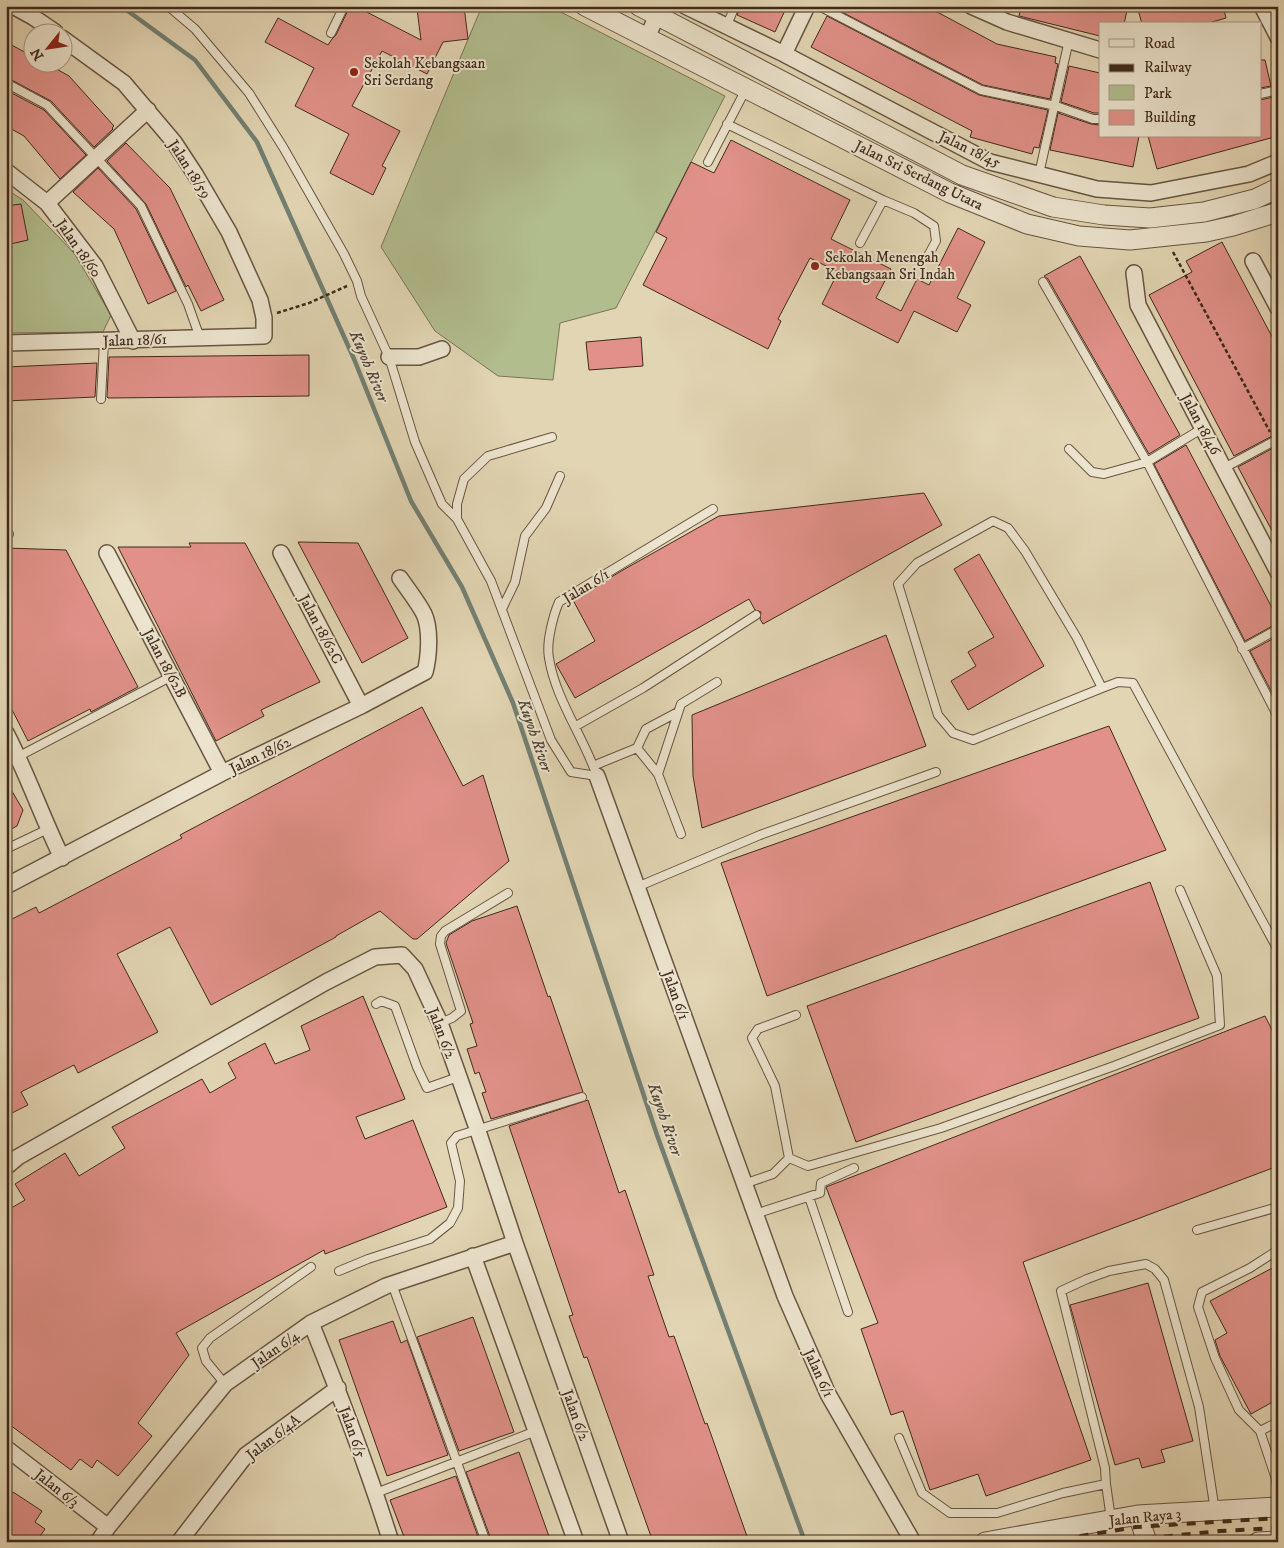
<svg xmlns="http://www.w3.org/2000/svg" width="1284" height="1548" font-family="'IM FELL DW Pica',serif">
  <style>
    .green { fill: #b2bd8e; stroke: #797455 }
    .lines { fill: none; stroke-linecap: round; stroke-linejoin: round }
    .stream { stroke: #738073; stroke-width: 4.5 }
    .building { fill: #e19189; stroke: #402a1c }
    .service-casing { stroke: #685542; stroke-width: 10 }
    .minor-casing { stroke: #685542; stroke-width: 18 }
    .tertiary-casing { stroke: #685542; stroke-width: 21 }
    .path { stroke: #402a1c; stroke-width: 2.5; stroke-dasharray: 4 2.5; stroke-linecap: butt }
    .service { stroke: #ece4ce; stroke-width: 8 }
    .minor { stroke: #ece4ce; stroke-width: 15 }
    .tertiary { stroke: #ece4ce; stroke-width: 19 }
    .rail { stroke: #402a1c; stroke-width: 4; stroke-dasharray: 9 9; stroke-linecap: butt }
    .poi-dot { fill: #8f2418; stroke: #ece4ce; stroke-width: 2 }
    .labels { text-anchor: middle; stroke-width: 4; stroke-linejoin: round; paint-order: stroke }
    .poi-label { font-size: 15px; fill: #402a1c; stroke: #ece4ce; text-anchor: start }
    .street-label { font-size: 15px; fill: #402a1c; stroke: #ece4ce }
    .water-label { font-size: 16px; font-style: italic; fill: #514739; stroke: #ece4ce }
  </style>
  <rect width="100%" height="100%" fill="#e2d5b3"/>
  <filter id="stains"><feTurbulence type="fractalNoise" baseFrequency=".004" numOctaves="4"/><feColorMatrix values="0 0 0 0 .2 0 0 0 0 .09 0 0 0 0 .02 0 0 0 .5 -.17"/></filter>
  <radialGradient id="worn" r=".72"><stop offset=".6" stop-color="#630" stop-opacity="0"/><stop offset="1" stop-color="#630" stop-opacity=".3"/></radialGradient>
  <path class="green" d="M482,6H549L725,96L616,308L560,323L553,380L498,376L435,331L381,247Z
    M6,189L23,200L74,253L111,315L103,332L6,333Z"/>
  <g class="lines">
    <path class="stream" d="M121,6L195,60L257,142L354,359L411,501L462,587L513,703L657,1135L805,1542"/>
  </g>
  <path class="building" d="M350,6H355L421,40L417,9L437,6H464L468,39L443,42L427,74L382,51L352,106L400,131L382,166L386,168L373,195L330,173L349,134L295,106L314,68L265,42L278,18L328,45L332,39L336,35Z
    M741,6H787L775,32L737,15Z
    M837,6H926L997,44L1056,57L1055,63L1058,64L1050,99L983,85L836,9Z
    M1021,6H1128L1124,24H1100V36L1019,16Z
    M1137,6H1223L1226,18L1205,24H1142Z
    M827,16L979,95L1048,110L1039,148L1034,147L1032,154L970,137L972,131L811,47Z
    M6,42L32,56V62H44L69,76L114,126L112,128L113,129L94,147L51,101L6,77Z
    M1260,60H1265L1271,86L1260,88Z
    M1069,66L1100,73V113H1094L1061,102Z
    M6,90L44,110L86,155L60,179L24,136L6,126Z
    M1278,96V136L1157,169L1148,136H1260V100Z
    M1058,113L1091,124L1100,125V136H1139L1133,167L1050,150Z
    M731,140L850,200L831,239L891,269L876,298L901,311L917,279L929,285L958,228L985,242L957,298L971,305L957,332L914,311L898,343L822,304L838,272L810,258L778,319L781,321L768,349L643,285L667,238L656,232L691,162L714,173Z
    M126,143L170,188L224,300L201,311L188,285L186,287L146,204L107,161Z
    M98,168L136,209L176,291L148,304L114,229L73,192Z
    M21,204L28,240L6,245V206Z
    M1222,242L1278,348V433L1234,456L1149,295L1192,272L1186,261Z
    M1080,256L1180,435L1149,454L1048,279L1044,276Z
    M641,337L643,366L589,370L586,342Z
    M309,355V396L108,398L107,397L109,357Z
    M97,363L95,397L6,401V367Z
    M1186,445L1278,619V623L1245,641L1154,464Z
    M1277,446L1278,448V542L1238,467Z
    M924,493L942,525L763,624L760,619L761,612L755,610L749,599L575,698L556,664L595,641L573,600L623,570L719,516Z
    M298,542L358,543L408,638L362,663Z
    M189,543H245L320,682L261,710L264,716L216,741L118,547H191Z
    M6,548L66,550L138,687L91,712L90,709L28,741L6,698Z
    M979,554L1044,666L968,710L951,681L976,666L968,652L994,637L954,569Z
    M886,635L926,746L702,828L693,776L692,715Z
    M1278,636V704L1250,651Z
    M422,707L463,786L483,775L509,861L417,939H413L380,911L336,936V937L211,1005L170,927L117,954L158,1032L78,1073L74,1065L21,1092L28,1105L6,1116V922L36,907L39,913L142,859L182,838L180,835Z
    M1109,726L1166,850L767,996L721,863Z
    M6,781L23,810L17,826L6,832Z
    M1150,882L1199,1018L856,1142L807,1006Z
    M517,906L548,997L550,996L583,1092L491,1119L482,1093L486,1092L479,1072L475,1074L467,1049L477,1046L470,1024L473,1023L446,943L449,935L472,921Z
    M363,996L405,1099L356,1117L365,1139L413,1120L447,1207L325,1254L324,1250L176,1333L189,1355L138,1423L152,1436L118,1476L97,1460L92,1468L80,1459L71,1470L6,1422V1211L25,1200L15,1184L65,1153L79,1176L125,1148L112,1127L202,1079L210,1093L236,1078L228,1063L265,1043L275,1064L310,1050L301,1026Z
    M1265,1016L1278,1042V1166L1023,1262L1091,1460L986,1496L978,1474L930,1490L903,1411L891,1415L861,1329L878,1323L826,1187Z
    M588,1100L619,1193L625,1190L654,1275L648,1276L669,1337L674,1336L705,1424L707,1423L749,1542H653L587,1357L584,1358L569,1316L573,1315L509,1126Z
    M1278,1265V1399L1251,1414L1220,1356L1215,1340L1227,1333L1210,1301Z
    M1148,1283L1193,1441L1161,1450L1165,1462L1142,1468L1139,1458L1115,1465L1070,1305Z
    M473,1317L514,1432L459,1451L417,1337Z
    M393,1321L401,1343L407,1340L448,1455L387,1476L339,1340Z
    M519,1452L551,1542H492L466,1472Z
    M456,1476L480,1542H406L390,1500Z
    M13,1492L42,1511L35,1522L45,1529L36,1542H6V1502Z"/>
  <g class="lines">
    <defs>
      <path id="service" d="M168,6L195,29L249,93L283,147L344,254L357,281L361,296L389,357L415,442L442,504L457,519L491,581L551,740L571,772L597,776C583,736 555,698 549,658C546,643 553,616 559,602L713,509
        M819,6L981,90L1056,106L1093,119H1100
        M727,25L735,6
        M331,33L344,6
        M6,83L47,105L141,206L188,304L200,338
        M1260,94L1278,90
        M727,124L883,200L914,213L934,226L936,241L928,256
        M708,162L746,89
        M1039,174L1069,40
        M860,243L883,200
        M1043,282L1147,462L1278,717
        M101,399L104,341
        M1069,449L1092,472L1104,474L1147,462L1203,428
        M1224,468L1278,439
        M457,519V504L464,479L488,456L552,437
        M993,521L1008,528L1025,551L1077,638L1102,688L973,740L953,733L938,715L898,584L917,563Z
        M6,534H9
        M502,609L515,582L525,536L546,508L560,476
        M1242,649L1278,629
        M1102,688L1118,682L1133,683L1278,950
        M576,726L643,688L756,615
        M637,748L646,729L678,712
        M6,763L172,676
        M593,766L637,748L658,774L681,834
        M658,774L681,704L717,682
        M6,849L48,829
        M637,887L760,835L936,772
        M376,1004L381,1001L395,1006L417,1067L427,1088L458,1077
        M440,1023L452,1018L461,1011L440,944L441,936L445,931L508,893
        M789,1158L808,1166L941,1128L1114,1066L1220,1025L1217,976L1180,890
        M744,1184L773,1174L789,1158L775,1086L752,1038L758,1029L796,1015
        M809,1197L848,1312
        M755,1214L820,1193L821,1183L854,1168
        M1197,1230L1278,1207
        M1278,1250L1250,1268L1202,1292L1198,1307L1215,1358L1239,1410L1260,1431L1276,1479L1278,1500
        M339,1271L368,1259L430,1239L450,1223L458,1208L460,1181L451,1143L457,1136L582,1097
        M392,1284L486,1542
        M225,1384L206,1361L202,1348L210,1338L311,1267
        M1260,1431L1278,1422
        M899,1438L922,1493L950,1513H997L1063,1493L1106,1484
        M376,1493L536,1431
        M1111,1519L1106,1484L1105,1468L1061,1291L1087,1279L1109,1271L1146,1264L1155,1269L1164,1280L1199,1407L1215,1511"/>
      <path id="minor" d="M13,6L33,17L55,32
        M685,6L784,54L990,162L1097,189L1151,193L1249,174L1278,162
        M971,6L1007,22L1100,50
        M1262,6L1278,37
        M647,38L661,6
        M784,54L807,6
        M6,171L47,203L95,266L133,341
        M47,203L148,110
        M1253,261L1278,308
        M1134,273L1138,305L1278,572
        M6,343L264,336V318L260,300L229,232L195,174L174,142L124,83L62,38
        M389,357H419L442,349
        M107,553L222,773
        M281,553L361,706
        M6,733C27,773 42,817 62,858
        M597,776L785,1296L828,1394L913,1542
        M6,886L222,773L361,706L425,672C429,657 431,629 424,614C418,602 408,590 400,578
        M6,1167L18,1157L326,982L375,957L402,955L415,969L440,1023L478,1131L515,1243L621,1542
        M473,1256L576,1542
        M311,1323C340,1395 368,1468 391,1542
        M6,1448L108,1527
        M98,1542L108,1527L225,1384L311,1323L386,1286L515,1243
        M179,1542L246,1455L338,1388"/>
      <path id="tertiary" d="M585,6L950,193L1027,224L1079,236L1130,240L1206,232L1233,226L1278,212
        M639,6L962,175L1053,207L1104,215L1150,218L1204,212L1255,199L1278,188
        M1138,1515L1147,1542
        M985,1542L1138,1515L1278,1507
        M1258,1542L1278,1541"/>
    </defs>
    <use href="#service" class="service-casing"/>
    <use href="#minor" class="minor-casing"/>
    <use href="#tertiary" class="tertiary-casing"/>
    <path class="path" d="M1173,252L1270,432
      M277,313L309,303L347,286"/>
    <use href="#service" class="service"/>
    <use href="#minor" class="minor"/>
    <use href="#tertiary" class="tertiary"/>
    <path class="rail" d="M1044,1542L1136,1527L1278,1518
      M1110,1542L1220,1531L1278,1528"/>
  </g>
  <g class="poi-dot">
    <circle cx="354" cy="72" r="5"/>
    <circle cx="815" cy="266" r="5"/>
  </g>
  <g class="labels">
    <g class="poi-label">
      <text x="364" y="68">Sekolah Kebangsaan<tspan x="364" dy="17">Sri Serdang</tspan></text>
      <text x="825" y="262">Sekolah Menengah<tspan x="825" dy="17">Kebangsaan Sri Indah</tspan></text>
    </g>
    <g class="street-label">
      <text transform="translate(970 149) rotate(25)" y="5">Jalan 18/45</text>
      <text transform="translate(190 169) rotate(57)" y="5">Jalan 18/59</text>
      <text transform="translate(919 175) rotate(26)" y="5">Jalan Sri Serdang Utara</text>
      <text transform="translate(79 248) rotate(55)" y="5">Jalan 18/60</text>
      <text transform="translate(135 340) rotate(-2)" y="5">Jalan 18/61</text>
      <text transform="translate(1201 424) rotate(62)" y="5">Jalan 18/46</text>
      <text transform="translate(586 586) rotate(-32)" y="5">Jalan 6/1</text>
      <text transform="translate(321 629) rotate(62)" y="5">Jalan 18/62C</text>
      <text transform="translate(165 663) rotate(62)" y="5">Jalan 18/62B</text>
      <text transform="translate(260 755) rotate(-26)" y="5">Jalan 18/62</text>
      <text transform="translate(676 995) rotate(70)" y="5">Jalan 6/1</text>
      <text transform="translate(442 1033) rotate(69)" y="5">Jalan 6/2</text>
      <text transform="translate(275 1349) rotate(-35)" y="5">Jalan 6/4</text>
      <text transform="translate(819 1373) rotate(65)" y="5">Jalan 6/1</text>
      <text transform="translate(576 1415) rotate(70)" y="5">Jalan 6/2</text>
      <text transform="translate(353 1432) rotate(70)" y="5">Jalan 6/5</text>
      <text transform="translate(273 1437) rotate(-38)" y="5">Jalan 6/4A</text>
      <text transform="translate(57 1488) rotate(38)" y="5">Jalan 6/3</text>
      <text transform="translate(1145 1517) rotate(-6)" y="5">Jalan Raya 3</text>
    </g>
    <g class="water-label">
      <text transform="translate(370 366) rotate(67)" y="6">Kuyoh River</text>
      <text transform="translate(536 735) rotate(71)" y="6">Kuyoh River</text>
      <text transform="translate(666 1119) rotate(71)" y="6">Kuyoh River</text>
    </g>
  </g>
  <rect width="1284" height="1548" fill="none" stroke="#e2d5b3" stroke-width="25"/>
  <rect x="8" y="8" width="1269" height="1533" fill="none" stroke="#402a1c" stroke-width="2.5"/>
  <rect x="12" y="12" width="1259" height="1523" fill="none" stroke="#402a1c"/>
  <rect x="1099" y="22" width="162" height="115" fill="#ece4ce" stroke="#a79a87"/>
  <rect x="1109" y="39" width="25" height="8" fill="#ece4ce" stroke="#a79a87"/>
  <text x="1144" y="48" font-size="15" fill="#402a1c">Road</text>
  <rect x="1109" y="64" width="25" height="8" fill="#402a1c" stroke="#a79a87"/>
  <text x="1144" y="72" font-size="15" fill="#402a1c">Railway</text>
  <rect x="1109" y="85" width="25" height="15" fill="#b2bd8e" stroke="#a79a87"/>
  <text x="1144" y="98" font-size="15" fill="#402a1c">Park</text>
  <rect x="1109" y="110" width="25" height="15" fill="#e19189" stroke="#a79a87"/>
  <text x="1144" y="122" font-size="15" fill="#402a1c">Building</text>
  <g transform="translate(48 48) rotate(240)"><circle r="24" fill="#ece4ce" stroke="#a79a87"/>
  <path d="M0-4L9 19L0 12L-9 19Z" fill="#8f2418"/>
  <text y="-8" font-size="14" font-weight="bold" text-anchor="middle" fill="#402a1c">N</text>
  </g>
  <rect width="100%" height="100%" filter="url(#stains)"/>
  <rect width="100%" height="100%" fill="url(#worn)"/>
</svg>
